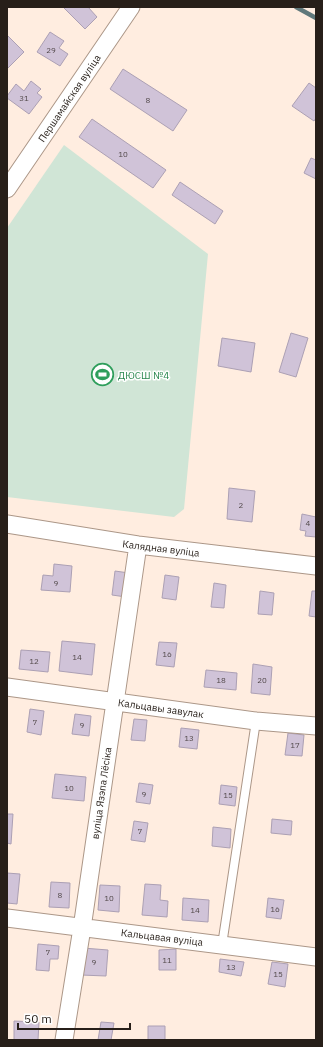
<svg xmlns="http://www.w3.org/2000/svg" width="323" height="1047" font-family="'IBM Plex Sans',sans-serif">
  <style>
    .green { fill: #d0e5d6 }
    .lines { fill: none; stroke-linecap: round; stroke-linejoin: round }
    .stream { stroke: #60787b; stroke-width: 4.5 }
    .building { fill: #d0c3d8; stroke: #aca0b4 }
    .service-casing { stroke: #ac9788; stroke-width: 10 }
    .minor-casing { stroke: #ac9788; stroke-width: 19 }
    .service { stroke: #fff; stroke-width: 8 }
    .minor { stroke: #fff; stroke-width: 17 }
    .labels { text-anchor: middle; stroke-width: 3; stroke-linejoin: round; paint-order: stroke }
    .number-label { font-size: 8px; fill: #514849 }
    .street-label { font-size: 10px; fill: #271f19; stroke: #fefefe }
    .leisure-label { font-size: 10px; fill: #27864d; stroke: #fefefe; text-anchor: start }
  </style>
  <rect width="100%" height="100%" fill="#ffede0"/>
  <path class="green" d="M64,145L208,254L184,509L174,517L7,497V228Z"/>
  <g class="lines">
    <path class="stream" d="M296,7L316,18"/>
  </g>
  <path class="building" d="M63,7H88L97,17L85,29Z
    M50,32L64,41L59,48L68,54L60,66L37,52Z
    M7,35L24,52L7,69Z
    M123,69L187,110L173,131L110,89Z
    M31,81L41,89L37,93L42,97L29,114L7,98V96L16,84L24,91Z
    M309,83L316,88V118L314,121L292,106Z
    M92,119L166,170L153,188L79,137Z
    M311,158L316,160V179L304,173Z
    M180,182L223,211L215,224L172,195Z
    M291,333L308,338L296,377L279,372Z
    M222,338L255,343L251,372L218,366Z
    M229,488L255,491L252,522L227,519Z
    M302,514L316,517V537L305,536L306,531L300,530Z
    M54,564L72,566L70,592L41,590L43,575L53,576Z
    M115,571L129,573L126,597L112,595Z
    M165,575L179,577L176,600L162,598Z
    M214,583L226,585L224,608L211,607Z
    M260,591L274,593L272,615L258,614Z
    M312,591H316V617L309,616Z
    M62,641L95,644L92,675L59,671Z
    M159,642L177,643L174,667L156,665Z
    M21,650L50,652L48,672L19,669Z
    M253,664L272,667L270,695L251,693Z
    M206,670L237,673L236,690L204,687Z
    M30,709L44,711L41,735L27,732Z
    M75,714L91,716L89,736L72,734Z
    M134,719L147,720L145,741L131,740Z
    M181,728L199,730L197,749L179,747Z
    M288,733L304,735L302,756L285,755Z
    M55,774L86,777L84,801L52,798Z
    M139,783L153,785L150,804L136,802Z
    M221,785L237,787L235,806L219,804Z
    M7,814H13L11,844L7,843Z
    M272,819L292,821L291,835L271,833Z
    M134,821L148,823L145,842L131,840Z
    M213,827L231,829L230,848L212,846Z
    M7,873L20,874L17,904L7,903Z
    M51,882L70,883L69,908L49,907Z
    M145,884L161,885L160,900L168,901L167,917L142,915Z
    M100,885L120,886L119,912L98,910Z
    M183,898L209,900L208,922L182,920Z
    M268,898L284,900L281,919L266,917Z
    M38,944L59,946L58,959H50L49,971L36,970Z
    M83,948L108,950L106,976L81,975Z
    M176,949V970H159V950Z
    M220,959L244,962L241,976L219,972Z
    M272,962L288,964L285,987L268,984Z
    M14,1021L39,1022L38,1040H14Z
    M101,1022L114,1023L111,1040H98Z
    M148,1026H165V1040H148Z"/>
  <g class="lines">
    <defs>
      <path id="service" d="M222,945L256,721"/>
      <path id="minor" d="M7,189L131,7
        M7,524L138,545L316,566
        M7,687L256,721L316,726
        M7,918L316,957
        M64,1040L82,928L138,545"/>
    </defs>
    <use href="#service" class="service-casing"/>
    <use href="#minor" class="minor-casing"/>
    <use href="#service" class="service"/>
    <use href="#minor" class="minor"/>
  </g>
  <defs>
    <symbol id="stadium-ring" viewBox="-11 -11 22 22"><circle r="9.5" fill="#fefefe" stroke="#2e9e5b" stroke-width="1.5"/><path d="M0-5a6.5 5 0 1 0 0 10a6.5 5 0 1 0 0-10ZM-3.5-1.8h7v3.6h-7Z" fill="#2e9e5b"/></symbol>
  </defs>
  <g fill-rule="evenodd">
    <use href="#stadium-ring" x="90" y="362" width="25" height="25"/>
  </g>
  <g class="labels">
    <g class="number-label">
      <text x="51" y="53">29</text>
      <text x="24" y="101">31</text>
      <text x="148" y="103">8</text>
      <text x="123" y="157">10</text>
      <text x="241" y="508">2</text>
      <text x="308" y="526">4</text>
      <text x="56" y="586">9</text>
      <text x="167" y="657">16</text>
      <text x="77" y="660">14</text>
      <text x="34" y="664">12</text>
      <text x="221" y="683">18</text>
      <text x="262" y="683">20</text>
      <text x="35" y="725">7</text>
      <text x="82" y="728">9</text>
      <text x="189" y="741">13</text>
      <text x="295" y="748">17</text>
      <text x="69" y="791">10</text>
      <text x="144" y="797">9</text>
      <text x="228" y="798">15</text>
      <text x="140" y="834">7</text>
      <text x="60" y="898">8</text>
      <text x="109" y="901">10</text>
      <text x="275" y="912">16</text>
      <text x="195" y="913">14</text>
      <text x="48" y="955">7</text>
      <text x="167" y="963">11</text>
      <text x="94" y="965">9</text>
      <text x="231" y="970">13</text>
      <text x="278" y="977">15</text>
    </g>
    <g class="street-label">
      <text transform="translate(69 98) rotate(-56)" y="4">Першамайская вуліца</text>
      <text transform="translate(161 548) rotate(7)" y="4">Калядная вуліца</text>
      <text transform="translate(161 708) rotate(8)" y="4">Кальцавы завулак</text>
      <text transform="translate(101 793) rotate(-82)" y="4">вуліца Язэпа Лёсіка</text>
      <text transform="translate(162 937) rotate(7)" y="4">Кальцавая вуліца</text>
    </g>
    <g class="leisure-label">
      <text x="118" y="379">ДЮСШ №4</text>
    </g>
  </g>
  <rect width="323" height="1047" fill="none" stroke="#271f19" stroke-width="16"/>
  <path d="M18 1023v6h112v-6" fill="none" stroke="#271f19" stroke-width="2"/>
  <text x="24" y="1023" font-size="12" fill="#271f19" stroke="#fefefe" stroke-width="3" paint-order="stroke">50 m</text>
</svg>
